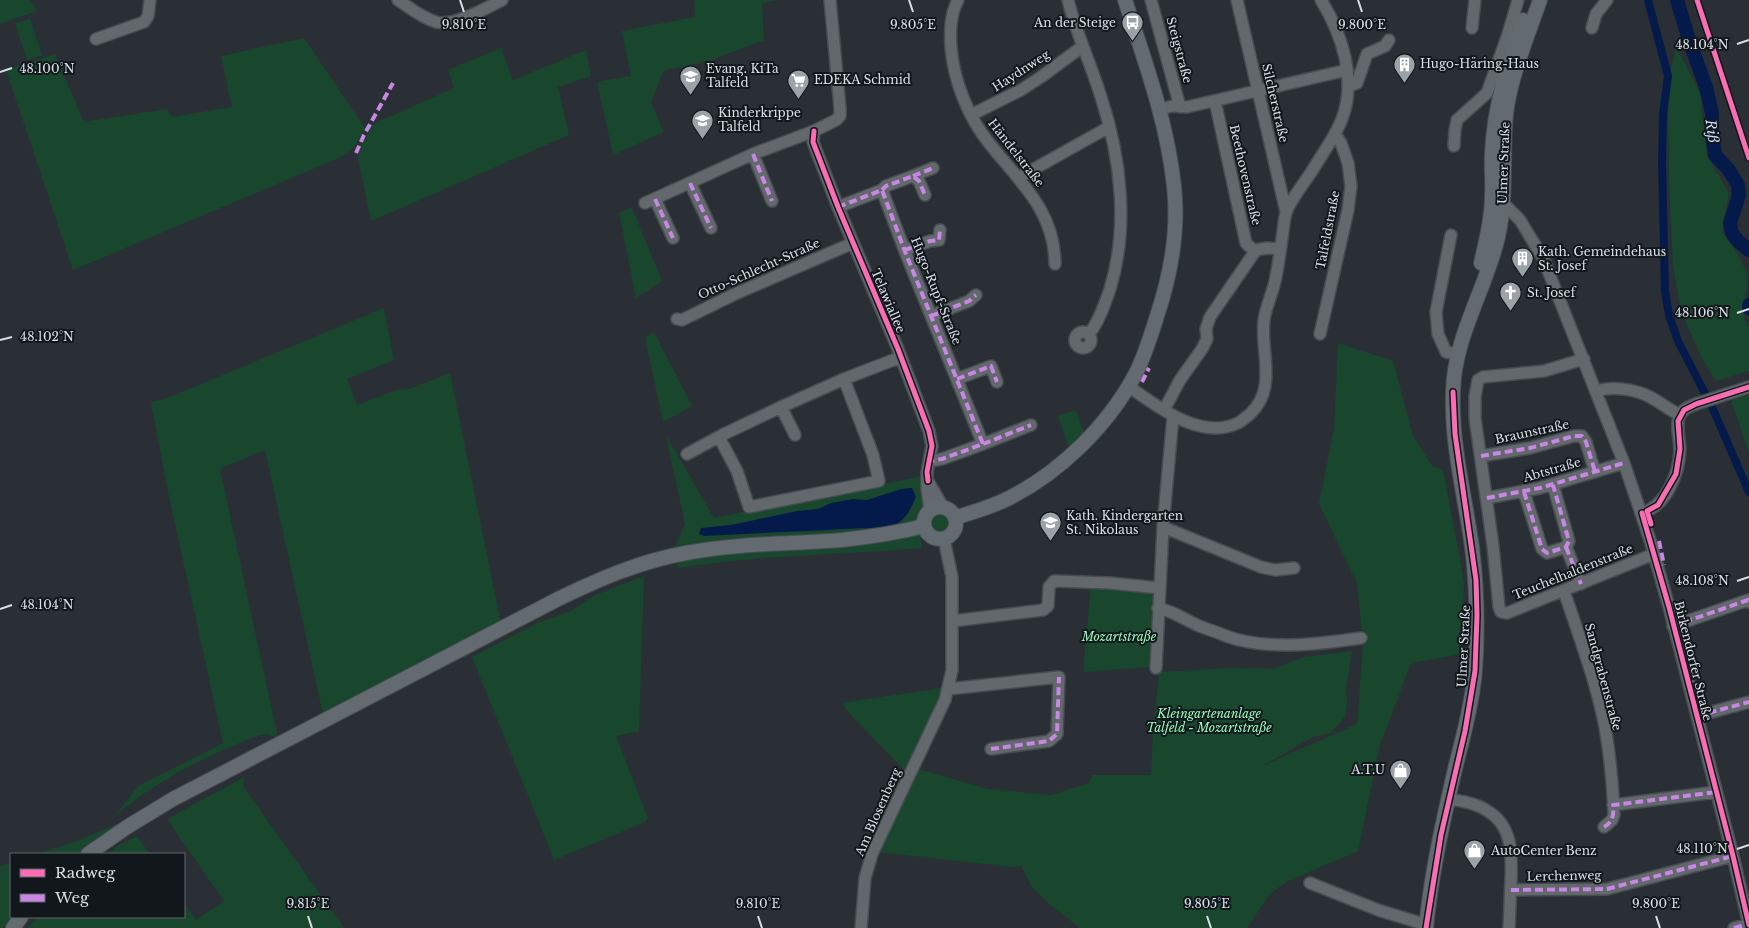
<svg xmlns="http://www.w3.org/2000/svg" width="1749" height="928" font-family="'Libre Baskerville',serif">
  <style>
    .green { fill: #18472d }
    .water { fill: #041a4a }
    .lines { fill: none; stroke-linecap: round; stroke-linejoin: round }
    .canal { stroke: #041a4a; stroke-width: 8 }
    .river { stroke: #041a4a; stroke-width: 14 }
    .minor-casing { stroke: #464c50; stroke-width: 14 }
    .major-casing { stroke: #464c50; stroke-width: 16 }
    .minor { stroke: #62686c; stroke-width: 11 }
    .major { stroke: #636a70; stroke-width: 14 }
    .quiet { stroke: #c787e3; stroke-width: 4; stroke-dasharray: 8 4; stroke-linecap: butt }
    .cycleway-casing { stroke: #12171c; stroke-width: 8 }
    .cycleway { stroke: #f96db3; stroke-width: 5 }
    .ticks { fill: none; stroke: #d8e0e6; stroke-width: 2 }
    .labels { text-anchor: middle; stroke-width: 4; stroke-linejoin: round; paint-order: stroke }
    .poi-label { font-size: 12px; fill: #d8e0e6; stroke: #12171c; text-anchor: start }
    .street-label { font-size: 12px; fill: #d8e0e6; stroke: #12171c }
    .park-label { font-size: 12px; font-style: italic; fill: #96fdbb; stroke: #12171c }
    .water-label { font-size: 14px; font-style: italic; fill: #c6dbfe; stroke: #12171c }
    .ticks-label { font-size: 12px; text-anchor: middle; fill: #d8e0e6; stroke: #12171c; stroke-width: 4; stroke-linejoin: round; paint-order: stroke }
  </style>
  <rect width="100%" height="100%" fill="#292f35"/>
  <path class="green" d="M0,0H30L37,11L0,24Z
    M694,0H780L762,3L764,40L712,60L663,71L651,103L664,132L613,155L597,82L631,76L622,31L695,17Z
    M30,19L42,55L27,60L15,23Z
    M304,38L365,128C357,143 355,151 339,158L73,270L6,70L55,54L84,122L167,109L172,117L232,107L221,56Z
    M1676,46L1700,93L1707,156L1729,193L1722,231C1730,244 1745,262 1747,277C1749,293 1737,312 1749,327V371L1716,381L1702,359L1681,312L1673,265L1669,183L1668,84Z
    M501,48L513,80L586,50L591,76L558,87L569,135L371,221L358,157L360,148L373,124L454,88L448,70Z
    M632,208L662,281L636,298L619,212Z
    M384,308L394,360L347,379L357,405L399,389L407,390L450,373L501,624L323,714L265,450L220,469L278,738L267,734L257,736C207,755 156,781 115,816L138,786L223,743L167,487L151,402L165,399Z
    M654,332L692,406L663,422L645,337Z
    M1338,343L1393,361L1413,436L1433,467L1443,469L1464,581L1462,654L1411,663L1380,745L1358,851L1286,882L1270,894L1247,928H1080L1053,907L1033,889L1021,866L1012,867L877,852L918,769L988,789L1051,795L1089,783L1092,775H1151L1153,732L1159,672L1238,668L1272,669L1304,657L1352,651L1346,688L1347,703L1345,715L1341,722L1331,733L1313,737L1262,766L1357,724L1363,643L1357,583L1319,504L1334,428Z
    M1749,395V453L1731,400Z
    M1076,410L1084,434L1069,449L1058,416Z
    M666,435L714,518L922,476L925,500L918,517L922,548C841,555 759,555 678,568L674,549L685,524Z
    M927 523a12 12 0 1 1 24 0a12 12 0 1 1-24 0Z
    M644,576L639,731L616,736L648,818L645,822L554,860L472,657L537,623L571,611L595,595Z
    M1091,584L1154,592L1151,667L1083,672Z
    M943,688L906,772L850,714L842,703Z
    M244,777L243,786L344,928H28L37,917H184V903L196,920L224,901L167,819Z
    M114,825H118L78,854H36L75,842Z
    M137,836L150,854H106L119,845Z
    M11,862V917H15C11,922 6,928 0,928V866Z"/>
  <path class="water" d="M912,488L916,497C912,506 906,520 896,524C882,529 858,528 842,529C796,532 750,533 704,536L699,534L701,528L731,525L797,511L818,509L831,503L853,499L867,500L901,489Z"/>
  <g class="lines">
    <path class="canal" d="M1648,0L1668,76L1663,114L1662,163L1665,291L1669,315L1678,341L1713,409L1749,492"/>
    <path class="river" d="M1677,0L1690,43L1706,87L1712,113V133L1715,155L1729,170L1738,185L1739,195L1730,223L1732,233L1738,241L1749,250
      M1749,305V308"/>
    <defs>
      <path id="minor" d="M398,0C410,8 422,18 436,22C454,27 486,8 502,0
        M958,0C950,15 950,31 951,48C954,81 968,117 989,143C1019,181 1055,211 1055,264
        M1068,0C1076,33 1091,64 1101,97C1121,158 1129,227 1110,289C1105,303 1099,322 1089,334
        M1151,0L1180,107
        M1237,0L1286,212
        M1472,28L1475,0
        M1592,28L1596,14L1607,0
        M96,39L144,22L148,16L150,0
        M1350,86L1357,83L1367,54L1385,46L1389,40
        M1215,101L1246,243L1251,248L1256,250
        M1160,109L1173,106L1187,107L1347,70
        M971,115L1021,90L1041,77L1083,46
        M814,131L813,142L838,207L898,349L929,431L932,446L927,472V489L930,510
        M1454,146L1455,130L1457,120L1487,93L1508,34L1518,0
        M753,154L772,201
        M913,176L933,168
        M1018,178L1109,127
        M690,183L711,228
        M882,190L886,186L913,176L919,181L925,195
        M1498,198L1520,220L1543,258L1624,463L1650,540L1669,607L1733,856L1749,925
        M655,199L673,238
        M645,203L753,154L814,131L836,120L840,116V108L830,0
        M838,207L882,190L906,254L983,444L942,459L930,461
        M1451,235L1436,312L1438,334L1446,352L1458,354
        M905,250L930,241L939,240L940,230
        M931,316L969,301L976,295
        M677,319L682,320L735,294L853,243
        M1075 340a8 8 0 1 1 16 0a8 8 0 1 1-16 0Z
        M1320,334L1348,210L1351,186L1348,163L1341,143L1335,134
        M1584,359L1544,371L1483,377L1478,380L1475,397V418L1493,546L1499,607L1501,612L1507,613L1654,554
        M957,379L991,366L997,382
        M1128,386C1157,406 1200,441 1238,423C1242,421 1246,417 1250,414C1278,388 1260,352 1264,320C1266,305 1274,291 1276,276C1279,262 1281,246 1283,231C1284,225 1284,219 1286,213C1289,202 1305,182 1312,171C1322,154 1335,137 1342,119C1357,79 1342,34 1321,0
        M1596,391C1612,386 1635,389 1650,397C1660,402 1669,410 1680,415
        M781,407L795,435
        M1164,410L1180,380L1202,349L1207,339L1206,329L1210,317L1256,250L1267,248L1280,249
        M719,437L737,471L749,507L879,481L873,455L844,379
        M983,444L1031,425
        M687,454L724,434L781,407L844,379L901,357
        M1481,456L1530,448L1574,436H1582L1586,442L1595,472
        M929,483L943,507
        M1524,492L1542,549L1547,553L1566,547L1569,541L1553,485
        M1487,498L1540,488L1624,463
        M1642,513C1666,506 1679,474 1680,450C1680,440 1675,424 1680,415C1683,409 1690,406 1696,404L1749,387
        M1163,527L1261,567L1275,570L1294,568
        M1566,547L1581,584
        M1564,591C1579,636 1596,681 1605,727C1610,756 1613,786 1614,815L1612,820L1604,827
        M1158,608C1173,611 1184,619 1197,625C1206,629 1217,632 1226,636C1267,651 1319,644 1361,638
        M953,621L1043,610L1048,606L1049,587L1054,581L1110,583L1159,588
        M1673,626L1748,600L1749,602
        M1156,668L1163,527L1173,416
        M948,689L1059,677L1057,734L1049,741L991,749
        M1697,716L1749,702
        M1448,799C1461,801 1475,803 1486,810C1513,825 1512,854 1511,881C1510,897 1510,912 1509,928
        M1613,805L1716,792
        M1310,883L1378,910L1427,925
        M1511,890L1607,889L1733,856
        M861,928L865,878L872,854L945,700L952,670V577L944,539
        M1734,928L1749,924"/>
      <path id="major" d="M1481,263C1486,241 1492,218 1492,195C1493,181 1491,167 1492,153C1494,107 1508,63 1523,20
        M924 523a16 16 0 1 1 32 0a16 16 0 1 1-32 0Z
        M955,518C972,512 989,508 1005,500C1059,474 1108,426 1136,373C1145,355 1151,335 1157,316C1171,274 1179,231 1174,186C1167,121 1145,62 1125,0
        M88,854L127,827L173,799L558,599C599,579 641,561 686,553C738,543 790,544 842,540C870,537 897,533 924,526
        M13,928L21,917
        M1426,928C1431,875 1443,821 1455,769C1463,737 1472,704 1475,671C1478,630 1477,588 1472,547C1465,496 1451,444 1453,392C1454,337 1486,289 1498,237C1507,197 1502,155 1506,114C1510,78 1528,35 1540,0"/>
    </defs>
    <use href="#minor" class="minor-casing"/>
    <use href="#major" class="major-casing"/>
    <use href="#minor" class="minor"/>
    <use href="#major" class="major"/>
    <path class="quiet" d="M356,153L364,135L393,83
      M753,154L772,201
      M913,176L933,168
      M690,183L711,228
      M882,190L886,186L913,176L919,181L925,195
      M655,199L673,238
      M838,207L882,190L906,254L983,444L942,459L930,461
      M905,250L930,241L939,240L940,230
      M931,316L969,301L976,295
      M957,379L991,366L997,382
      M1142,382L1149,368
      M983,444L1031,425
      M1481,456L1530,448L1574,436H1582L1586,442L1595,472
      M1524,492L1542,549L1547,553L1566,547L1569,541L1553,485
      M1487,498L1540,488L1624,463
      M1659,541L1664,565
      M1566,547L1581,584
      M1673,626L1748,600L1749,602
      M1697,716L1749,702
      M991,749L1049,741L1057,734L1059,677
      M1604,827C1613,822 1614,815 1613,805L1716,792
      M1511,890L1607,889L1733,856
      M1734,928L1749,924"/>
    <defs>
      <path id="cycleway" d="M1697,0L1749,158
        M814,131L813,142L838,207L898,349L929,431L932,446L927,472L928,481
        M1642,513L1669,607L1733,856L1749,925
        M1651,524L1647,511L1658,505L1676,474L1680,449L1678,421L1684,410L1696,404L1749,387
        M1426,928L1441,835L1465,731L1475,671L1477,615L1476,580L1455,434L1453,392"/>
    </defs>
    <use href="#cycleway" class="cycleway-casing"/>
    <use href="#cycleway" class="cycleway"/>
  </g>
  <path class="ticks" d="M460,0L464,12M909,0L913,12M1358,0L1362,12M1737,44L1749,40M0,72L12,68M1737,313L1749,309M0,340L12,337M1737,581L1749,577M0,609L12,605M1737,849L1749,845M308,916L312,928M758,916L762,928M1207,916L1211,928M1656,916L1660,928"/>
  <defs>
    <symbol id="bus-pin" viewBox="-11 -11 22 30"><path d="M0 17L-7.5 6A9.5 9.5 0 1 1 7.5 6Z" fill="#9ba2a8" stroke="#12171c"/><path d="M-5-6H5V4H4V6H2V4H-2V6H-4V4H-5ZM-3.5-4V0h7V-4ZM-3.5 1.2v1.5H-2V1.2ZM2 1.2v1.5H3.5V1.2Z" fill="#fff"/></symbol>
    <symbol id="building-pin" viewBox="-11 -11 22 30"><path d="M0 17L-7.5 6A9.5 9.5 0 1 1 7.5 6Z" fill="#9ba2a8" stroke="#12171c"/><path d="M-4-6H4V6H1V3H-1V6H-4ZM-2.5-4.3h1.7v1.8h-1.7ZM.8-4.3h1.7v1.8H.8ZM-2.5-1h1.7V.8h-1.7ZM.8-1h1.7V.8H.8Z" fill="#fff"/></symbol>
    <symbol id="school-pin" viewBox="-11 -11 22 30"><path d="M0 17L-7.5 6A9.5 9.5 0 1 1 7.5 6Z" fill="#9ba2a8" stroke="#12171c"/><path d="M0-5L7-2L0 1L-7-2ZM-4 1L0 2.5L4 1V4Q0 6-4 4Z" fill="#fff"/></symbol>
    <symbol id="supermarket-pin" viewBox="-11 -11 22 30"><path d="M0 17L-7.5 6A9.5 9.5 0 1 1 7.5 6Z" fill="#9ba2a8" stroke="#12171c"/><path d="M-6-5.5h2.5l.6 2H6L4.5 2H-2.5L-4.4-4H-6ZM-1.5 3.2a1.3 1.3 0 1 0 .1 0ZM3 3.2a1.3 1.3 0 1 0 .1 0Z" fill="#fff"/></symbol>
    <symbol id="church-pin" viewBox="-11 -11 22 30"><path d="M0 17L-7.5 6A9.5 9.5 0 1 1 7.5 6Z" fill="#9ba2a8" stroke="#12171c"/><path d="M-1.2-6h2.4v3.5h3.3v2.4h-3.3V6h-2.4V-.1h-3.3v-2.4h3.3Z" fill="#fff"/></symbol>
    <symbol id="shop-pin" viewBox="-11 -11 22 30"><path d="M0 17L-7.5 6A9.5 9.5 0 1 1 7.5 6Z" fill="#9ba2a8" stroke="#12171c"/><path d="M-5-2.5h2.3a2.7 3.5 0 0 1 5.4 0H5L5.5 6h-11ZM-1.5-2.5h3a1.5 2.3 0 0 0-3 0Z" fill="#fff"/></symbol>
  </defs>
  <g fill-rule="evenodd">
    <use href="#bus-pin" x="1120" y="10" width="25" height="34"/>
    <use href="#building-pin" x="1392" y="52" width="25" height="34"/>
    <use href="#school-pin" x="678" y="64" width="25" height="34"/>
    <use href="#supermarket-pin" x="786" y="68" width="25" height="34"/>
    <use href="#school-pin" x="690" y="108" width="25" height="34"/>
    <use href="#building-pin" x="1510" y="246" width="25" height="34"/>
    <use href="#church-pin" x="1498" y="280" width="25" height="34"/>
    <use href="#school-pin" x="1038" y="510" width="25" height="34"/>
    <use href="#shop-pin" x="1388" y="758" width="25" height="34"/>
    <use href="#shop-pin" x="1462" y="838" width="25" height="34"/>
  </g>
  <g class="labels">
    <g class="poi-label">
      <text x="1116" y="27" text-anchor="end">An der Steige</text>
      <text x="1420" y="68">Hugo-Häring-Haus</text>
      <text x="706" y="73">Evang. KiTa<tspan x="706" dy="14">Talfeld</tspan></text>
      <text x="814" y="84">EDEKA Schmid</text>
      <text x="718" y="117">Kinderkrippe<tspan x="718" dy="14">Talfeld</tspan></text>
      <text x="1538" y="256">Kath. Gemeindehaus<tspan x="1538" dy="14">St. Josef</tspan></text>
      <text x="1527" y="297">St. Josef</text>
      <text x="1066" y="520">Kath. Kindergarten<tspan x="1066" dy="14">St. Nikolaus</tspan></text>
      <text x="1385" y="774" text-anchor="end">A.T.U</text>
      <text x="1491" y="855">AutoCenter Benz</text>
    </g>
    <g class="street-label">
      <text transform="translate(1179 50) rotate(75)" y="4">Steigstraße</text>
      <text transform="translate(1021 71) rotate(-33)" y="4">Haydnweg</text>
      <text transform="translate(1275 103) rotate(77)" y="4">Silcherstraße</text>
      <text transform="translate(1016 153) rotate(52)" y="4">Händelstraße</text>
      <text transform="translate(1504 163) rotate(-88)" y="4">Ulmer Straße</text>
      <text transform="translate(1245 175) rotate(77)" y="4">Beethovenstraße</text>
      <text transform="translate(1328 230) rotate(-79)" y="4">Talfeldstraße</text>
      <text transform="translate(759 269) rotate(-24)" y="4">Otto-Schlecht-Straße</text>
      <text transform="translate(936 291) rotate(68)" y="4">Hugo-Rupf-Straße</text>
      <text transform="translate(888 301) rotate(67)" y="4">Telawiallee</text>
      <text transform="translate(1532 432) rotate(-12)" y="4">Braunstraße</text>
      <text transform="translate(1552 470) rotate(-16)" y="4">Abtstraße</text>
      <text transform="translate(1573 572) rotate(-22)" y="4">Teuchelhaldenstraße</text>
      <text transform="translate(1464 646) rotate(-87)" y="4">Ulmer Straße</text>
      <text transform="translate(1693 661) rotate(76)" y="4">Birkendorfer Straße</text>
      <text transform="translate(1603 677) rotate(75)" y="4">Sandgrabenstraße</text>
      <text transform="translate(878 812) rotate(-66)" y="4">Am Blosenberg</text>
      <text transform="translate(1564 876) rotate(-1)" y="4">Lerchenweg</text>
    </g>
    <g class="park-label">
      <text x="1119" y="641">Mozartstraße</text>
      <text x="1209" y="718">Kleingartenanlage<tspan x="1209" dy="14">Talfeld - Mozartstraße</tspan></text>
    </g>
    <g class="water-label">
      <text transform="translate(1712 131) rotate(83)" y="5">Riß</text>
    </g>
  </g>
  <g class="ticks-label">
    <text x="464" y="29">9.810°E</text>
    <text x="913" y="29">9.805°E</text>
    <text x="1362" y="29">9.800°E</text>
    <text x="1702" y="49">48.104°N</text>
    <text x="47" y="73">48.100°N</text>
    <text x="1702" y="317">48.106°N</text>
    <text x="47" y="341">48.102°N</text>
    <text x="1702" y="585">48.108°N</text>
    <text x="47" y="609">48.104°N</text>
    <text x="1702" y="853">48.110°N</text>
    <text x="308" y="908">9.815°E</text>
    <text x="758" y="908">9.810°E</text>
    <text x="1207" y="908">9.805°E</text>
    <text x="1656" y="908">9.800°E</text>
  </g>
  <rect x="10" y="853" width="175" height="65" fill="#12171c" stroke="#61676d"/>
  <rect x="20" y="869" width="25" height="8" fill="#f96db3" stroke="#61676d"/>
  <text x="55" y="878" font-size="15" fill="#d8e0e6">Radweg</text>
  <rect x="20" y="894" width="25" height="8" fill="#c787e3" stroke="#61676d"/>
  <text x="55" y="903" font-size="15" fill="#d8e0e6">Weg</text>
</svg>
